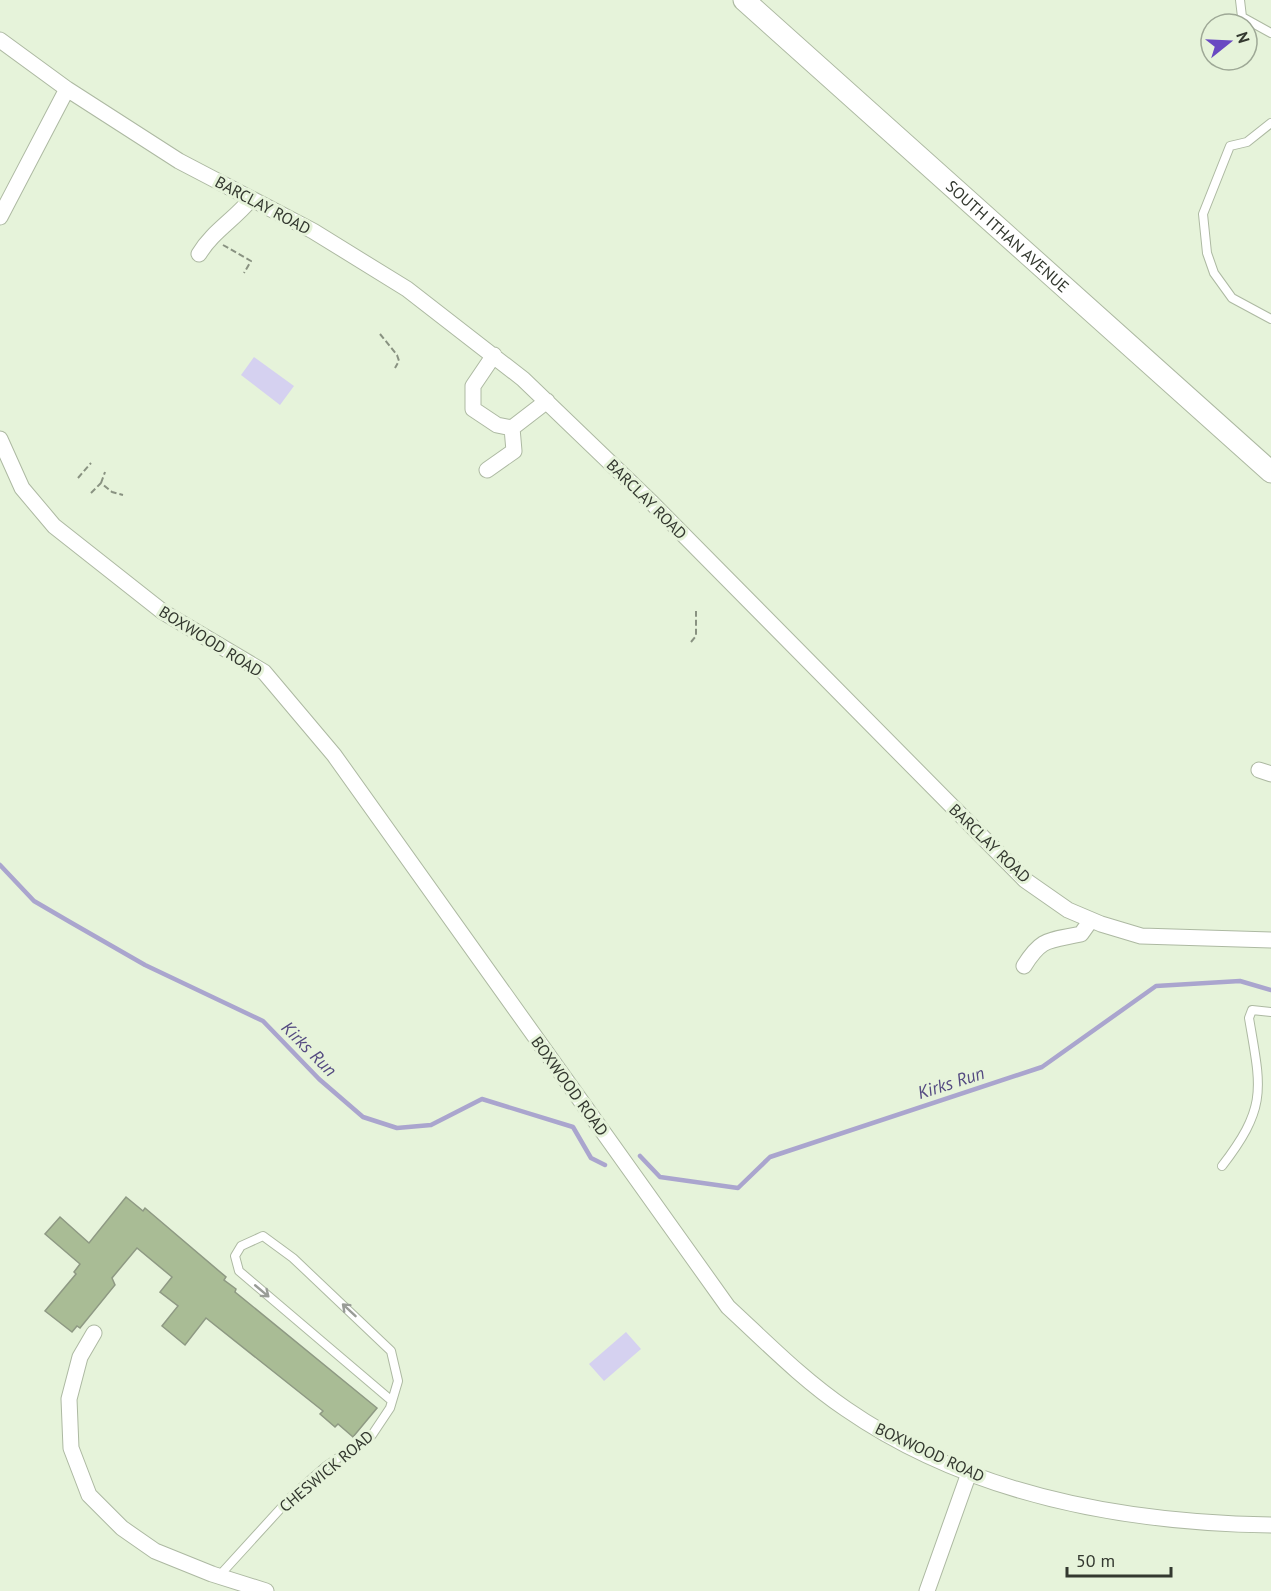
<svg xmlns="http://www.w3.org/2000/svg" width="1271" height="1591" font-family="'PT Sans',sans-serif">
  <style>
    .green { fill: #d5d1f0 }
    .lines { fill: none; stroke-linecap: round; stroke-linejoin: round }
    .stream { stroke: #aaa5ce; stroke-width: 4.5 }
    .building { fill: #a9bc95; stroke: #8e9983; stroke-width: 1.5 }
    .lane-casing { stroke: #adb9a2; stroke-width: 10 }
    .street-casing { stroke: #adb9a2; stroke-width: 17 }
    .secondary-casing { stroke: #adb9a2; stroke-width: 23 }
    .path { stroke: #899281; stroke-width: 2; stroke-dasharray: 6 3; stroke-linecap: butt }
    .lane { stroke: #fff; stroke-width: 8 }
    .street { stroke: #fff; stroke-width: 15 }
    .secondary { stroke: #fff; stroke-width: 21 }
    .oneway { stroke: #999c97 }
    .labels { text-anchor: middle; stroke-width: 6; stroke-linejoin: round; paint-order: stroke }
    .street-label { font-size: 16px; fill: #33382f; stroke: #e6f3da }
    .water-label { font-size: 18px; font-style: italic; fill: #544a81; stroke: #e6f3da }
  </style>
  <rect width="100%" height="100%" fill="#e6f3da"/>
  <path class="green" d="M254,357L294,386L280,405L241,375Z
    M626,1332L641,1349L604,1381L589,1364Z"/>
  <g class="lines">
    <path class="stream" d="M0,865L34,901L70,922L145,965L263,1021L319,1079L363,1117L397,1128L431,1125L482,1099L573,1127L591,1158L605,1165
      M640,1156L660,1177L738,1188L770,1157L1042,1067L1156,986L1240,981L1271,990"/>
  </g>
  <path class="building" d="M126,1197L143,1211L145,1208L226,1277L224,1280L236,1289L235,1292L377,1408L353,1437L338,1424L335,1427L320,1414L323,1411L206,1318L185,1345L162,1326L178,1306L160,1292L172,1277L137,1248L112,1278L115,1285L80,1328L77,1326L72,1332L45,1311L76,1274L74,1272L80,1264L45,1234L60,1217L89,1243Z"/>
  <g class="lines">
    <defs>
      <path id="lane" d="M1240,0L1242,17L1271,33
        M1271,123L1247,142L1230,146L1203,214L1207,253L1214,273L1232,298L1271,319
        M1222,1166C1268,1106 1261,1089 1249,1018L1252,1010L1271,1012
        M219,1576L292,1496L325,1467L372,1435L390,1408L398,1381L391,1351L293,1258L263,1236L241,1246L235,1256L239,1271L392,1401"/>
      <path id="street" d="M0,40L67,89L179,161L313,231L407,289L523,379L653,504L1025,880L1068,910L1101,924L1141,936L1271,940
        M0,217L67,89
        M199,254C212,232 235,219 251,199
        M494,355L473,386V409L497,425L512,428L547,401
        M0,439L22,488L54,526L163,612L264,672L334,755L728,1307C766,1342 803,1380 846,1409C969,1494 1123,1523 1271,1525
        M487,470L514,451L512,428
        M1259,770L1271,774
        M1024,966C1042,937 1049,941 1081,934L1091,920
        M94,1333L80,1357L69,1399L71,1448L89,1495L122,1528L155,1551L212,1574L266,1591
        M927,1591L969,1473"/>
      <g id="secondary">
        <path id="s1" d="M744,0L1271,472"/>
      </g>
    </defs>
    <use href="#lane" class="lane-casing"/>
    <use href="#street" class="street-casing"/>
    <use href="#secondary" class="secondary-casing"/>
    <path class="path" d="M223,245L251,261L244,273
      M380,334L397,355L399,361L395,368
      M78,478L91,463
      M101,483L105,472
      M91,493L101,483L112,492L123,495
      M691,642L696,636V611"/>
    <use href="#lane" class="lane"/>
    <use href="#street" class="street"/>
    <use href="#secondary" class="secondary"/>
  </g>
  <defs><path id="oneway-shaft" d="M-6 0H5M1.5-3L5.5 0L1.5 3" fill="none" stroke-width="1.6" stroke-linecap="round" stroke-linejoin="round" transform="scale(1.5)"/></defs>
  <g class="oneway">
    <use href="#oneway-shaft" transform="translate(262 1291) rotate(40)"/>
    <use href="#oneway-shaft" transform="translate(349 1310) rotate(-137)"/>
  </g>
  <g class="labels">
    <g class="street-label">
      <text transform="translate(263 205) rotate(28)" y="6">BARCLAY ROAD</text>
      <text dy="6" stroke="none"><textPath href="#s1" startOffset="354">SOUTH ITHAN AVENUE</textPath></text>
      <text transform="translate(647 499) rotate(45)" y="6">BARCLAY ROAD</text>
      <text transform="translate(211 641) rotate(32)" y="6">BOXWOOD ROAD</text>
      <text transform="translate(990 843) rotate(44)" y="6">BARCLAY ROAD</text>
      <text transform="translate(570 1086) rotate(54)" y="6">BOXWOOD ROAD</text>
      <text transform="translate(930 1452) rotate(25)" y="6">BOXWOOD ROAD</text>
      <text transform="translate(326 1471) rotate(-40)" y="6">CHESWICK ROAD</text>
    </g>
    <g class="water-label">
      <text transform="translate(309 1049) rotate(45)" y="6">Kirks Run</text>
      <text transform="translate(951 1083) rotate(-18)" y="6">Kirks Run</text>
    </g>
  </g>
  <g transform="translate(1229 42) rotate(72)"><circle r="28" fill="#e6f3da" stroke="#9ea896" stroke-width="1.5"/>
  <path d="M0-4.5L10 22L0 15L-10 22Z" fill="#6949c2"/>
  <text y="-9" font-size="16" font-weight="bold" text-anchor="middle" fill="#33382f">N</text>
  </g>
  <path d="M1067 1567v9h104v-9" fill="none" stroke="#33382f" stroke-width="3"/>
  <text x="1076" y="1567" font-size="18" fill="#33382f" stroke="#e6f3da" stroke-width="4.5" paint-order="stroke">50 m</text>
</svg>
